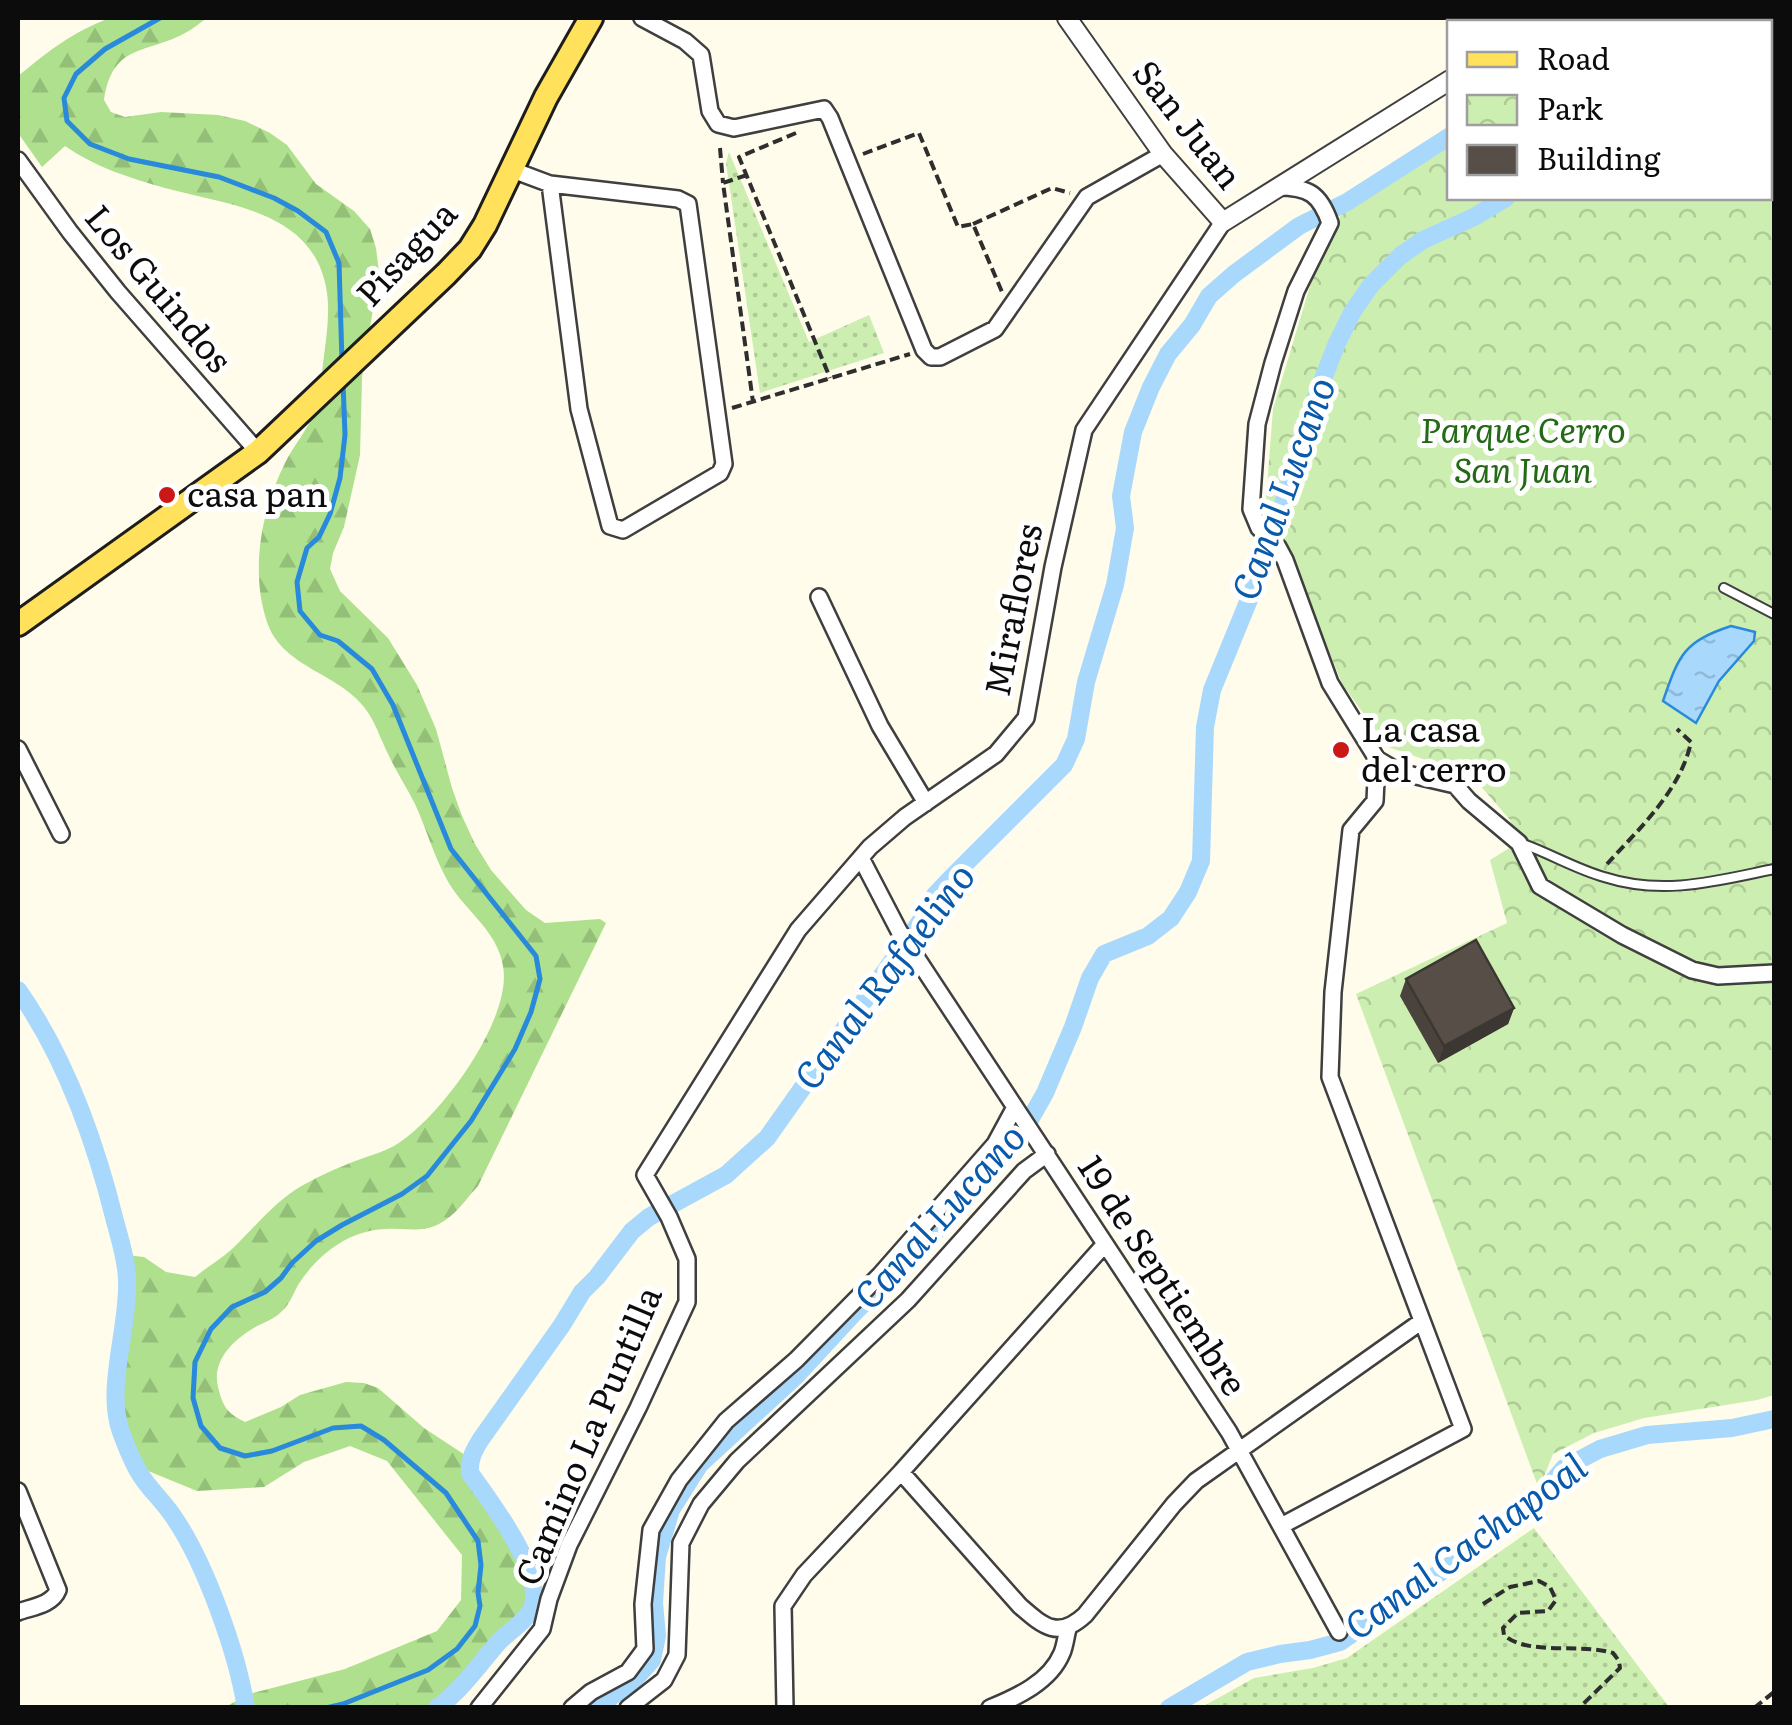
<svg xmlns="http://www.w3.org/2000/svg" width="1792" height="1725" font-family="Literata,serif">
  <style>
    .grass { fill: url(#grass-dots) }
    .forest { fill: url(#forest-firs) }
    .park { fill: url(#park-crowns) }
    .water { fill: url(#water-ripples); stroke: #2989db; stroke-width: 2.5 }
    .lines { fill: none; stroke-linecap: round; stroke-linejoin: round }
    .stream { stroke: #2989db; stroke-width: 5 }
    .canal { stroke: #a9d8fd; stroke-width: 18 }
    .service-casing { stroke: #3f3f3f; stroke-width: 12 }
    .minor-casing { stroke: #3f3f3f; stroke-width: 20 }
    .tertiary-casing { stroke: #3f3f3f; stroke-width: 22 }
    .primary-casing { stroke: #1d1d1d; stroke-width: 28 }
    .path { stroke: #2e2e2e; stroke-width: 4; stroke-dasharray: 10 5; stroke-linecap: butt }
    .service { stroke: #fff; stroke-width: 8 }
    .minor { stroke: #fff; stroke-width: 15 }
    .tertiary { stroke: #fff; stroke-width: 18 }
    .primary { stroke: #ffe15b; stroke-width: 22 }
    .wall { fill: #4a433d }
    .shaded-wall { fill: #3c3732 }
    .building { fill: #564e47; stroke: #3c3732; stroke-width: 2.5 }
    .poi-dot { fill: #ca1816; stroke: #fff; stroke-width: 4 }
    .labels { text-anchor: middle; stroke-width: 10; stroke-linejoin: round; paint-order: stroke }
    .street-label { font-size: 35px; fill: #0c0c0c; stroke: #fff }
    .park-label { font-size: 35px; font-style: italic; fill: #226a16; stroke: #fff }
    .poi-label { font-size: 35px; fill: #0c0c0c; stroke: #fff; text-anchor: start }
    .water-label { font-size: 38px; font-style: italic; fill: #095aaa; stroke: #fff }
  </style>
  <defs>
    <pattern id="grass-dots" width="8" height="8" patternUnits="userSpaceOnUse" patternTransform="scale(2.5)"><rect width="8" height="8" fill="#cceeb0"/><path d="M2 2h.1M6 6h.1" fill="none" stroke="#aecb96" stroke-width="1.8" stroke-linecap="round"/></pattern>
    <pattern id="forest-firs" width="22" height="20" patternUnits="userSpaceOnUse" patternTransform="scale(2.5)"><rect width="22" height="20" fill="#aee08e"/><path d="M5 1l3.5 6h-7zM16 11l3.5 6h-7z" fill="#94bf79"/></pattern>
    <pattern id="park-crowns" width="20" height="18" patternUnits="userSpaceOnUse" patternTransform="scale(2.5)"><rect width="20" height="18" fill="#cceeb0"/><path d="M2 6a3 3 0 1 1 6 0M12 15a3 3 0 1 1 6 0" fill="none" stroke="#aecb96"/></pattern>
    <pattern id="water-ripples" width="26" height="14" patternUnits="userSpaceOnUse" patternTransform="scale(2.5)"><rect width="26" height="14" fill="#a9d8fd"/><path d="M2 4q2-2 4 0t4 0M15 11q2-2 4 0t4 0" fill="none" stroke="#90b8d8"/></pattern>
  </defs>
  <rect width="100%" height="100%" fill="#fffceb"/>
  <path class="grass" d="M729,152L809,342L869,315L884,353L760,393L726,163Z
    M1534,1528L1669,1707H1202L1254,1678L1313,1668L1347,1658Z"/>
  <path class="forest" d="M110,18H207C201,22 194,28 187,32C146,55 113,42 104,100L111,112L125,117L161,112L218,115L245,121L270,133L287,145L316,184L354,211L370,229L376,248L379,272L362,377L360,455L344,527L333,553L330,569L340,591L388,638L417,685L436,729L452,788L462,816L475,844L491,870L526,910L545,923L600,919L606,923L478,1186C466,1199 455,1216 439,1224C422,1233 404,1228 386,1229C373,1229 360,1233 349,1238C327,1249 311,1265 298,1285C293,1294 290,1304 282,1311C273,1321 260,1323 249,1331C230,1343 212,1363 218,1387C223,1407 227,1413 245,1422L281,1407L300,1395L346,1382L364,1383L378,1388L424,1428L468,1457L467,1469L520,1556L532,1595L527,1611L492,1645L466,1679L431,1707H225L249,1694L345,1669L437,1631L461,1600L462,1555L387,1461L350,1446L304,1462L264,1487L197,1491L141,1468L122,1424L118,1383L127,1334L131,1283L126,1255L144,1257L166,1272L195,1277C207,1267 221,1259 232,1249C253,1229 271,1206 295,1190C314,1178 337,1168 358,1160C371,1155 383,1152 394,1146C439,1120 513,1019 503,966C497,928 461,909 445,876C433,853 426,828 415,804C407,788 397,773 389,756C382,742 377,727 369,714C344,673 283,670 267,622C250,571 261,511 285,463C294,445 308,429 316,410C322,396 321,379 323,364C326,338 331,312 326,287C311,210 227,205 165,188C130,178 95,167 65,146L42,167L18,133V76C49,51 72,32 110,18Z"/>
  <path class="park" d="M1632,18H1774V1395L1757,1400L1644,1418L1594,1433L1553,1454L1539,1489L1356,994L1507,923L1490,860L1519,842L1510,820L1472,776L1388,747L1342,684L1289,549L1265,513L1273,409L1316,266L1347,202L1449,136L1450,198H1770V22H1625Z"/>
  <path class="water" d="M1731,626L1755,632L1754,641L1719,681L1696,723L1663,701C1679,655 1683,642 1731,626Z"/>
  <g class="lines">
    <path class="stream" d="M160,18L105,49L76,74L64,98L67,121L90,144L129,159L219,177L274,198L298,211L326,232L339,263L342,361
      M326,1708L343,1704L428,1670L457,1649L475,1626L480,1606L478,1593L481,1565L478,1541L446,1493L384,1440L361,1426L333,1428L272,1451L245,1456L220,1448L201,1426L193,1398L195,1362L211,1329L232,1307L265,1292L281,1278L292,1263L316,1241L342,1225L402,1194L427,1176L471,1121L515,1049L531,1012L540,979L536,956L451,849L393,705L372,669L338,641L320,635L300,611L297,582L307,548L319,537L330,514L340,478L345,435L343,382"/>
    <path class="canal" d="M1625,22L1632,18
      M1770,73L1774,68
      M18,990C66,1058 95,1140 115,1221C120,1240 127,1261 127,1281C129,1327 105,1389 121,1432C126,1445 132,1462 140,1474C149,1489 163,1501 173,1516C205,1562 237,1652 246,1708
      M437,1708C461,1690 477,1668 496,1645C506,1633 522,1625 530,1612C550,1578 489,1500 470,1473C469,1459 474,1450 481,1439L562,1325L582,1292L597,1277L632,1231L649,1217L726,1175L767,1138L920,922L935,895L954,875L1064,765L1076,739L1086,682L1115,585L1125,528L1121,496L1133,432L1151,387L1168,354L1192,325L1209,296L1234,274L1299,226L1347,202L1450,136
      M596,1708L634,1680L652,1660L657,1636L654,1603L657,1557L671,1510L700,1464L796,1376L857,1310L912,1258L1019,1139L1045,1093L1073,1027L1090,978L1104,954L1148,936L1171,918L1188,892L1201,861L1205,727L1212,690L1257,580L1291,480L1306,423L1337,343L1353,311L1371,285L1400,256L1423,240L1474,217L1506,198
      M1169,1708L1247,1662L1280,1654L1310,1650L1340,1642L1527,1512L1564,1468L1600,1449L1647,1435L1732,1428L1774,1419"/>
    <defs>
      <path id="service" d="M1724,588L1774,614
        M1523,844C1551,854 1576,869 1604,877C1663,896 1716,881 1774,869"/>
      <path id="minor" d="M642,18L685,41L701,55L710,111L718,124L734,128L824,109L830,118L924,350L931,357H940L995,329L1087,197L1163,154
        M18,160L70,232L118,292L258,452
        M510,169L550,184L678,199L688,204L724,464L720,473L623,530L610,526L579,409L550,184
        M1278,187C1309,187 1320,194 1330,223L1296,291L1273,363L1257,424L1251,509L1259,528L1278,547L1285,560L1330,683L1377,759L1399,772L1455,785L1469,801L1519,843L1540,886L1622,935L1692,970L1718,976L1774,973
        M819,597L880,726L926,803
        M18,749L61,834
        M861,858L899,931L1229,1432L1339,1632
        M901,1472L1020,1606C1043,1626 1058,1640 1085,1615L1174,1504L1196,1481L1422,1321
        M18,1491L58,1590C52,1605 32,1607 18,1612
        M1281,1526L1463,1429L1330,1077L1333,992L1351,830L1375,801L1377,759
        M479,1708L542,1629L549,1599L569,1545L638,1408L687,1302V1259L669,1217L645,1175L798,930L870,847L905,817L996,754L1026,718L1053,567L1084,430L1223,222
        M572,1708L591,1692L628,1672L645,1649L643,1604L651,1530L679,1480L726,1421L796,1360L880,1275L995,1144L1015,1107
        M628,1708L664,1680L677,1655L681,1543L701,1504L737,1461L908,1300L1024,1171L1047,1154
        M785,1708L783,1606L804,1575L901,1472L1105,1244
        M990,1708C1017,1697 1050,1682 1062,1653C1065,1646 1066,1636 1068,1629"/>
      <path id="tertiary" d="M1067,18L1163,154L1223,222L1450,80
        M1540,22L1548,18"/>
      <path id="primary" d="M18,624L258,452L446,274L470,249L485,225L546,97L591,18"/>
    </defs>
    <use href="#service" class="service-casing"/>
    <use href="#minor" class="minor-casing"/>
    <use href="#tertiary" class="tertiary-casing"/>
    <use href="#primary" class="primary-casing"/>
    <path class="path" d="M796,133L739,157L830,378
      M720,148L723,183
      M863,154L919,133L958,227L973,224L1002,292
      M747,175L723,183L753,402
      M973,224L1052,188L1070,193
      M732,408L910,354
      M1607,864C1639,829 1681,790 1691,742L1677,729
      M1483,1604L1510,1587L1539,1581L1550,1587L1556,1600L1548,1611L1518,1613L1503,1628L1504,1635C1527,1656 1583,1643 1613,1653L1619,1661L1620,1668L1579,1708
      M1754,1708L1774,1692"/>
    <use href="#service" class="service"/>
    <use href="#minor" class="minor"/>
    <use href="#tertiary" class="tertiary"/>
    <use href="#primary" class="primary"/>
  </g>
  <path class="wall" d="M1406,979L1514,1008L1508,1024L1438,1063L1400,996Z"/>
  <path class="shaded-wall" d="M1514,1008L1508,1024L1438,1063L1444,1046Z"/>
  <path class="building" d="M1476,940L1514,1008L1444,1046L1406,979Z"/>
  <g class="poi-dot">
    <circle cx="167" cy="495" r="10"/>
    <circle cx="1341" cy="750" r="10"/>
  </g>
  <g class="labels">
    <g class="street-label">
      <text transform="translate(1187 125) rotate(52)" y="12">San Juan</text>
      <text transform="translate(407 254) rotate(-47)" y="12">Pisagua</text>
      <text transform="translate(158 289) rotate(50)" y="12">Los Guindos</text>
      <text transform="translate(1014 610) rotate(-79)" y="12">Miraflores</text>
      <text transform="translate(1162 1276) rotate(57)" y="12">19 de Septiembre</text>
      <text transform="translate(589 1436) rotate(-67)" y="12">Camino La Puntilla</text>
    </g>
    <g class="park-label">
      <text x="1523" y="443">Parque Cerro<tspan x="1523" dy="40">San Juan</tspan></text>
    </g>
    <g class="poi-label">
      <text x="187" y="507">casa pan</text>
      <text x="1361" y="742">La casa<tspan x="1361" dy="40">del cerro</tspan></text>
    </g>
    <g class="water-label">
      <text transform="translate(1284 489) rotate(-70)" y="13">Canal Lucano</text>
      <text transform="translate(885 977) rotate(-53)" y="13">Canal Rafaelino</text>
      <text transform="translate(940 1217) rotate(-48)" y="13">Canal Lucano</text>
      <text transform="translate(1466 1547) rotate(-36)" y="13">Canal Cachapoal</text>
    </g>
  </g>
  <rect width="1792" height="1725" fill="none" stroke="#0c0c0c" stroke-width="40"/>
  <rect x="1447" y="20" width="325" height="180" fill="#ffffff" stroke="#9e9e9e" stroke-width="2.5"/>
  <rect x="1467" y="52" width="50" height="15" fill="#ffe15b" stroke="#9e9e9e" stroke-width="2.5"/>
  <text x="1537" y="70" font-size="30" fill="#0c0c0c">Road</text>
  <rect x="1467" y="95" width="50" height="30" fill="url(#park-crowns)" stroke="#9e9e9e" stroke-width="2.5"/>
  <text x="1537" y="120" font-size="30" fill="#0c0c0c">Park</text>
  <rect x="1467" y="145" width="50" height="30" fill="#564e47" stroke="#9e9e9e" stroke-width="2.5"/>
  <text x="1537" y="170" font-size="30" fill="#0c0c0c">Building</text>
</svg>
